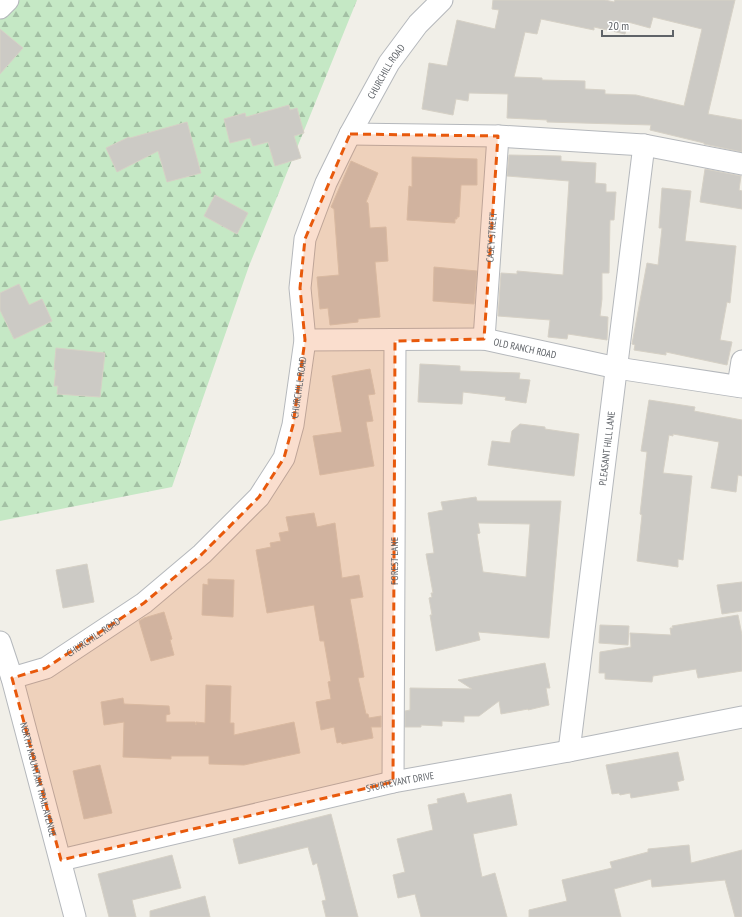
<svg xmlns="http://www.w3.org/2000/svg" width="742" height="917" font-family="'PT Sans Narrow',sans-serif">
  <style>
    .forest { fill: url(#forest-firs) }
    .building { fill: #cccac5; stroke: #d6d1c6; fill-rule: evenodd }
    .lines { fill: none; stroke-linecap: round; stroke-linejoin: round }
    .street-casing { stroke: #b5b8bc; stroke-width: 23 }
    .street { stroke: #fff; stroke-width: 21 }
    .marked { fill: #e8590c; fill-opacity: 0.2; stroke: #e8590c; stroke-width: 3; stroke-dasharray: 8 5; stroke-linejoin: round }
    .labels { text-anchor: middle; stroke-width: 3.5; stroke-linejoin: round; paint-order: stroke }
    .street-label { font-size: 10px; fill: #5f6368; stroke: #fff }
  </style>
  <defs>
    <pattern id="forest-firs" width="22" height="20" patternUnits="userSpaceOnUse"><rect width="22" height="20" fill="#c5e8c5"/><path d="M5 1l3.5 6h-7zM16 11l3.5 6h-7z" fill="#a3c0a4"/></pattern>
  </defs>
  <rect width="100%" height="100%" fill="#f1efe8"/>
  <path class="forest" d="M0,0H357L249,266L172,487L0,521Z"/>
  <path class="building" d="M493,0H605L614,2L615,0H735L708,114L742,120V152L704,144V143L650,130L651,125L547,122V120L507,118L508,94L469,93L468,101L456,99L453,115L422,109L429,63L447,66L457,20L495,29L499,10L492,9ZM653,17L702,29L684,106L636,95L605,94V90L585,89V81L542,80V78L514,77L525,32L537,34L541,19L594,30V27L625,34L628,22L650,28Z
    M0,29L23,48L0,74Z
    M289,105L290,110L297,108L304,133L294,136L301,158L275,166L268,142L253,146L250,138L230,143L224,119L245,113L246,117Z
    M187,122L201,173L167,182L158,151L117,172L106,148L129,137L130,138Z
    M509,155L561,156V161L596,163L595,183L606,184V192H616L614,220H610L609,273H602V299L600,316L608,317L607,340L568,334L567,339L548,337L550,320L498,316L501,273L517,274V271L563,275L569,181L507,176Z
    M412,157L477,159V185H461L459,217H457V219H455V223L407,220L409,186L412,187Z
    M351,161L378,173L366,202L368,203L370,228L386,227L388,261L375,262L380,317L358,319V322L330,325L328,308L320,309L317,277L339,275L334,209L331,207Z
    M705,169L741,176L739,190L742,191V209L700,202Z
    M662,188L691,191L685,241L736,246L730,303L727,302L720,340L732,342L727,365L666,352V355L634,350L635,345L632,344L647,263L658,265L662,228H659Z
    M215,195L248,213L237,234L204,216Z
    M434,267L477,271L474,304L433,301Z
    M19,284L29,305L42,299L52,321L14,339L0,310V293Z
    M56,348L105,353L100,397L57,394L58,386H54L56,370H54Z
    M420,364L460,366V371L520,373L519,379L530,380L526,403L505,400L506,397L463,392L462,404L418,402Z
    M370,369L375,394L368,395L373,421L366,422L374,466L320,475L313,436L342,432L332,376Z
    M649,400L695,407L694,411L742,420V476L738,475L736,492L711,488L719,442L673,434V436L669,435L663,473L692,476L683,560L678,559V567L637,561L642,515L640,514L647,452L641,451Z
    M520,424L545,427V429L579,434L574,476L488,465L492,441L510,443L512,431Z
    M476,497L477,501H561L549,638L478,632L480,640L436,651L430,615H432L429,598L432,597L431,593H433L426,554L434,553L428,513L443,510L441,502ZM478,523L530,524L526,577L483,572L477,534L480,533Z
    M314,513L317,527L335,523L342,578L359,575L363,597L350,599L364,677L358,678L366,714H368L369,718L381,716V727H371L373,738L342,744L341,742L337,743L334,727L321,730L316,702L331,699L328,682L331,681L324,641H320L314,605L267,613L256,550L271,547L270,543L281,541L279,533L289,531L286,517Z
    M87,564L94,602L63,608L56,570Z
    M208,579L234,580L233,617L202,615L203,584L208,585Z
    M742,582V611L722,614L717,585Z
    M164,612L172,639L170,640L174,655L151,661L139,621L144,618Z
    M738,615L742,635V671L698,678L696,669L653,676L652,682L605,679V673H599L600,652L631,647L630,633L671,635L670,628H673L672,626Z
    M600,625L629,626L628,645L599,643Z
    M545,663L550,688H546L549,705L528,710V709L501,714L499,701L479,716H464V722L442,721V726L421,725V727H405V711L410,710V688L472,689L458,680Z
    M206,685L231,686L230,723H234V735L294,722L300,753L244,765L209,764V756H171V759L123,757L124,722L104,725L101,702L123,698L124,704L169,706L170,714L166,715V722H195L196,725V722L205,723Z
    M678,752L684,780L677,782L679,790L631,798L630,793L620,795L619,793L612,794L606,765Z
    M100,765L112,813L84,819L73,771Z
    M464,793L467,803L511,794L517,825L473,834L482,877L495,873L507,917H421L415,894L398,898L393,875L405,872L397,839L433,830L428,805L438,803L437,799Z
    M331,814L358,917H326L322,901L326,900L317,863L313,865L308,847L239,864L233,839Z
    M689,845L691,863L742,850V917H735L725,880L652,887L651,879L614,889L621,917H529V910L567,901L562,880L612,868L610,862L648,852V849Z
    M172,855L181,888L132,900L136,917H109L98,874Z
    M205,896L210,917H150V911Z"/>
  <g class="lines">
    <defs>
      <g id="street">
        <path d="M0,8L8,0"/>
        <path d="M350,134L498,136L644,145L742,164"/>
        <path id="s1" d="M484,339L498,136"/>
        <path id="s2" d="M305,340L484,339L617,368L742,387"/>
        <path d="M738,386L742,361"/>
        <path id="s3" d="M0,642L12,678L75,917"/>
        <path id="s4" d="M12,678L46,668L144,603L202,554L259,497L284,458L293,425L305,340L300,288L305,239L326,183L350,134L389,63L418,24L442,0"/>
        <path id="s5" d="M569,751L644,145"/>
        <path id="s6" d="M393,782L395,341"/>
        <path id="s7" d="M61,860L393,782L569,751L742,717"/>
      </g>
    </defs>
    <use href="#street" class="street-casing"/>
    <use href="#street" class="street"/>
  </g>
  <path class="marked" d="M350,134L498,136L484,339L395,341L393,782L61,860L12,678L46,668L144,603L202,554L259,497L284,458L293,425L305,340L300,288L305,239Z"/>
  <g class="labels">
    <g class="street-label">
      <text dy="4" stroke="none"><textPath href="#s4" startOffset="764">CHURCHILL ROAD</textPath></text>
      <text dy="4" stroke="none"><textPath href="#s1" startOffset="102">CASEY STREET</textPath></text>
      <text dy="4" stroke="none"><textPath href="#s2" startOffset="221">OLD RANCH ROAD</textPath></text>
      <text dy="4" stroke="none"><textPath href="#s4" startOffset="428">CHURCHILL ROAD</textPath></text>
      <text dy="4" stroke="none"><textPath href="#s5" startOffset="305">PLEASANT HILL LANE</textPath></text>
      <text dy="4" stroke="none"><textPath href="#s6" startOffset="221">FOREST LANE</textPath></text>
      <text dy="4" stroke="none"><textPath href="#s4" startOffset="92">CHURCHILL ROAD</textPath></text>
      <text dy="4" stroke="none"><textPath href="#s3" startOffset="143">NORTH MOUNTAIN TRAIL AVENUE</textPath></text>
      <text dy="4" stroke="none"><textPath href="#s7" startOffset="348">STURTEVANT DRIVE</textPath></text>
    </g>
  </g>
  <path d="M602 30v6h71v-6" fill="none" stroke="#5f6368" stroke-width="2"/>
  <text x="608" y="30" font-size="12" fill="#5f6368" stroke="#ffffff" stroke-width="3" paint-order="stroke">20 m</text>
</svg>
